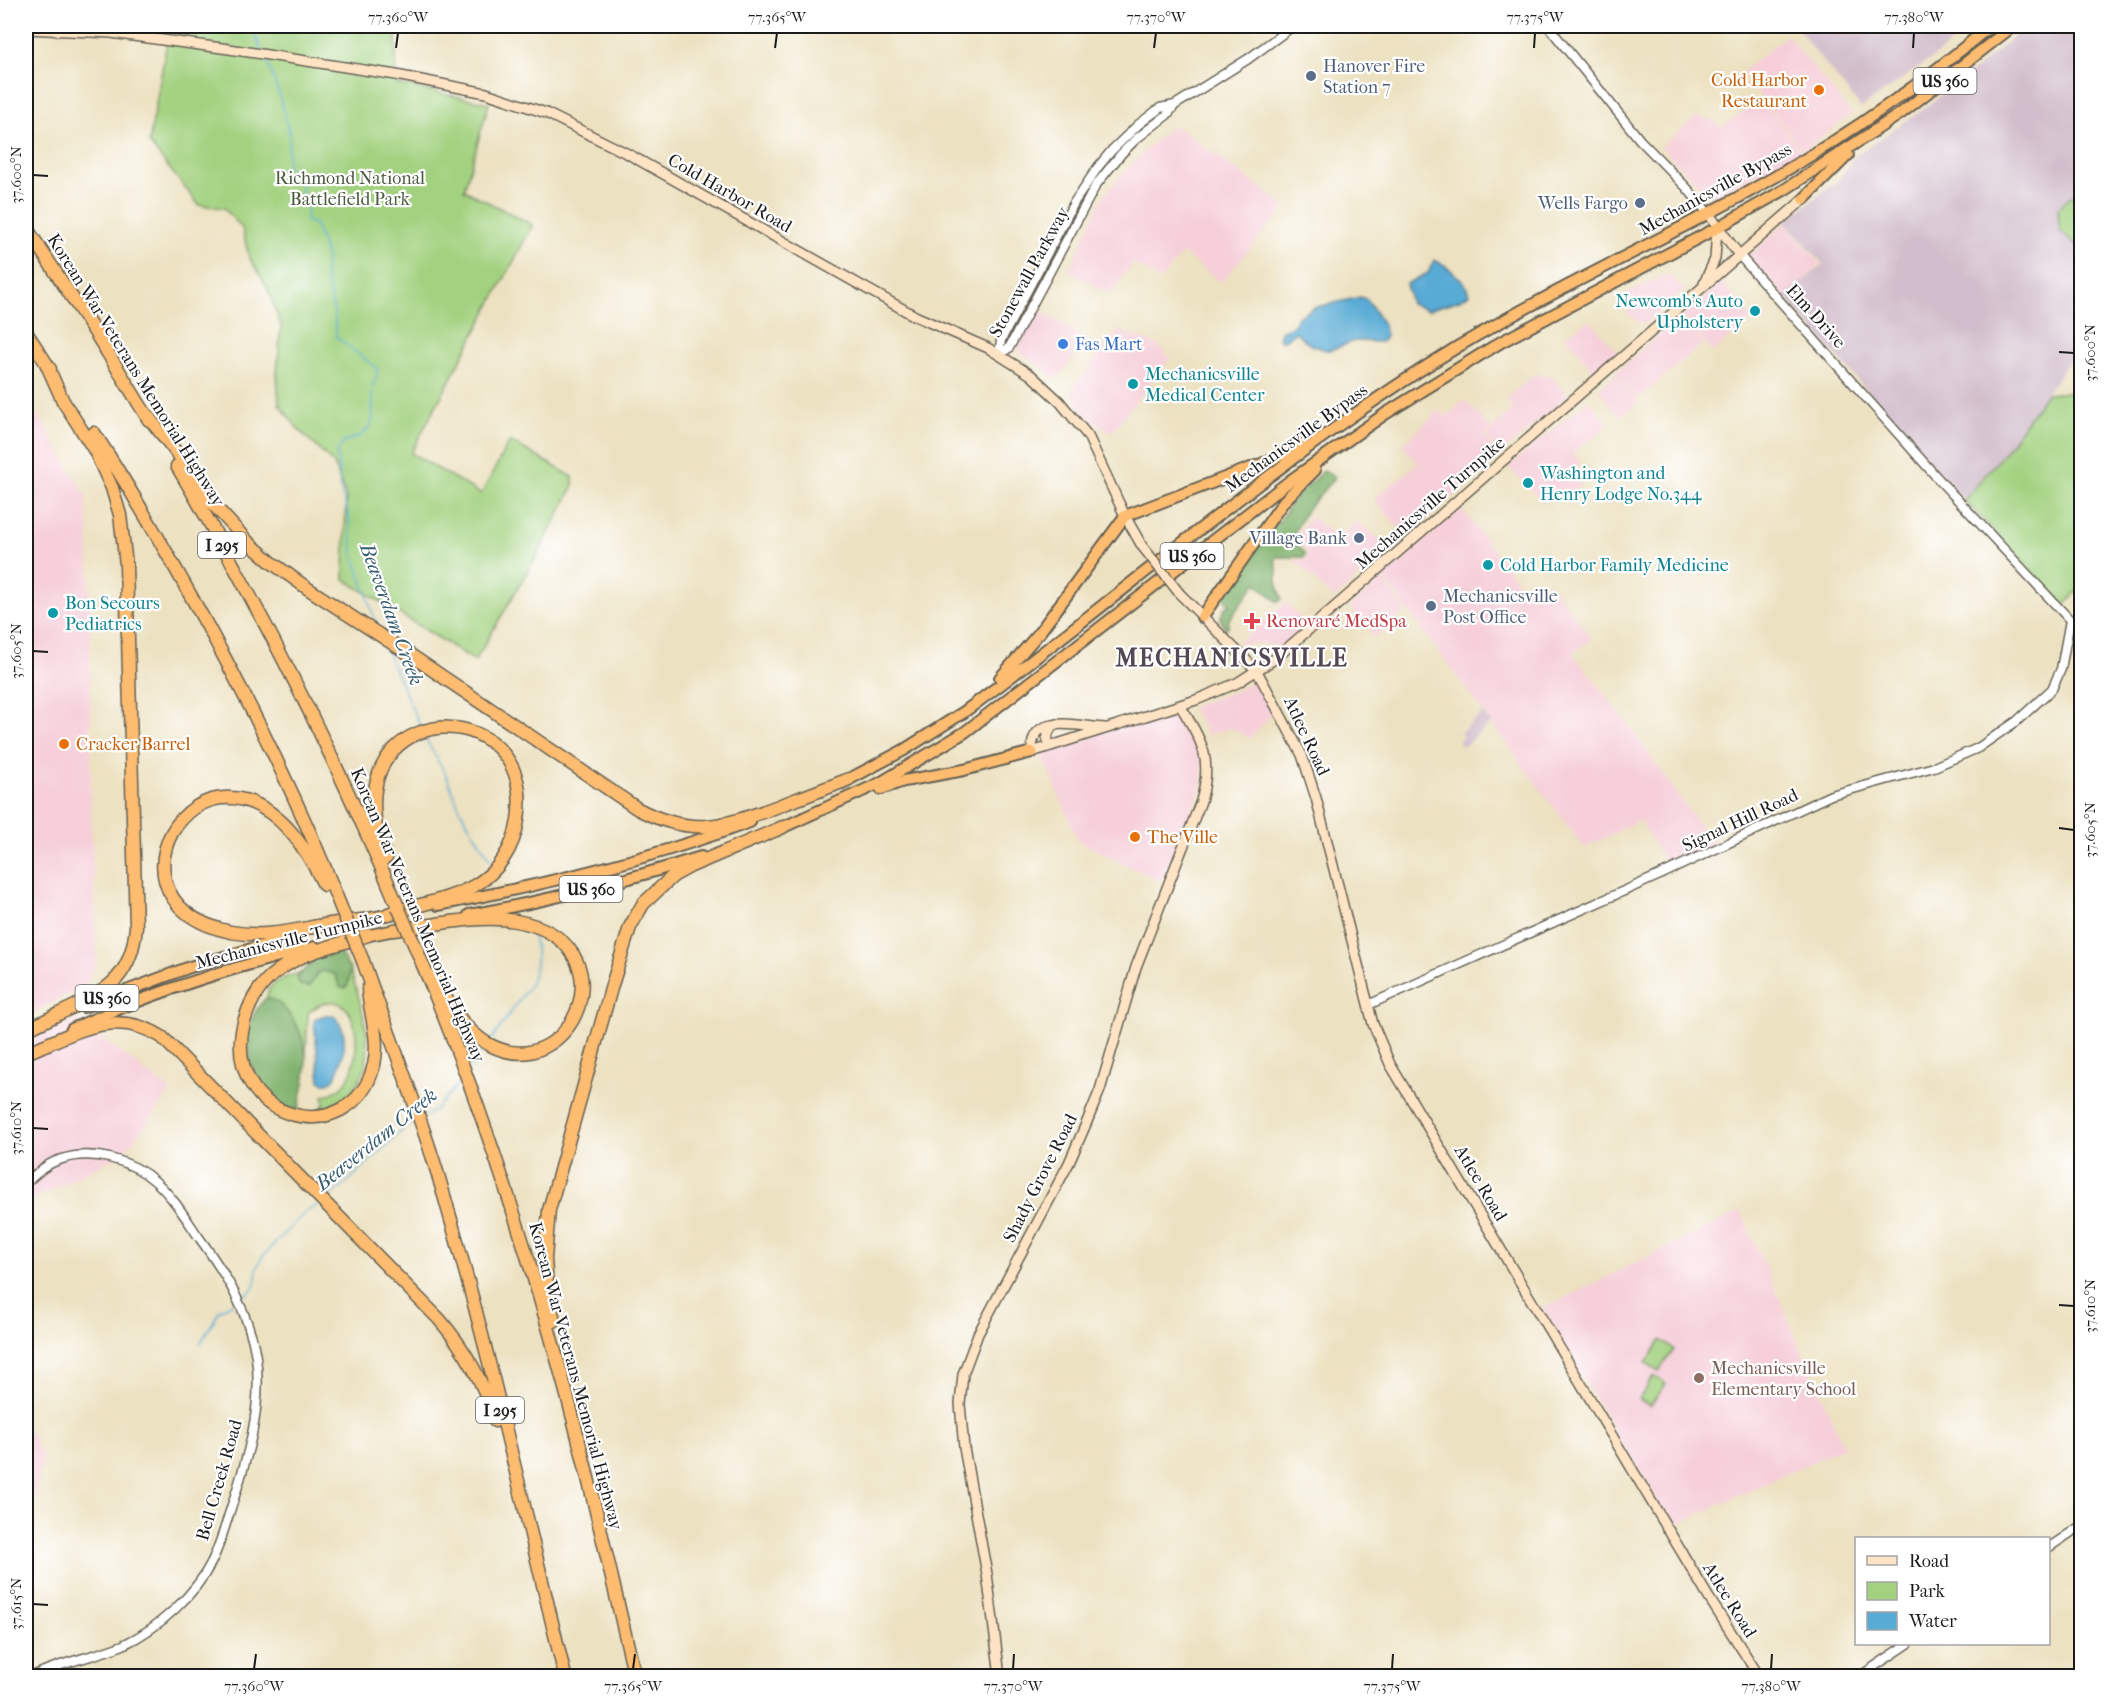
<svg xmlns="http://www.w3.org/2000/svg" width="2107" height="1702" font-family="'IM FELL French Canon',serif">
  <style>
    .built { fill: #f6cfd9 }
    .industrial { fill: #d1bdcb }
    .green { fill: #a2d17f; stroke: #5f764e; stroke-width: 1.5 }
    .forest { fill: #81b36e; stroke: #4e6845; stroke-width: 1.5 }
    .water { fill: #58abd4; stroke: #3a6478; stroke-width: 1.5 }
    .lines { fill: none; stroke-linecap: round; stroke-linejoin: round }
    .stream { stroke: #58abd4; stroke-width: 1.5 }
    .tertiary-casing { stroke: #656155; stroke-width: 11 }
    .secondary-casing { stroke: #656155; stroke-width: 12 }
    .trunk-casing { stroke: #656155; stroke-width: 14 }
    .motorway-casing { stroke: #656155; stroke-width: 15 }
    .tertiary { stroke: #fff; stroke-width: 8 }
    .secondary { stroke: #fee4c5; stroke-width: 9 }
    .trunk { stroke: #fdbc6f; stroke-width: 10 }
    .motorway { stroke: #fdbc6f; stroke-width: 12 }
    .secondary-bridge-casing { stroke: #656155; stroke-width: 12; stroke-linecap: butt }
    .motorway-bridge-casing { stroke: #656155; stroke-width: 15; stroke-linecap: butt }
    .secondary-bridge { stroke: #fee4c5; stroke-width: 9 }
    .motorway-bridge { stroke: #fdbc6f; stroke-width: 12 }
    .ticks { fill: none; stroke: #1c1c1c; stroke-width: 2 }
    .service-dot { fill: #5c6f8a; stroke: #fff; stroke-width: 2 }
    .food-dot { fill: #e8710a; stroke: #fff; stroke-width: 2 }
    .culture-dot { fill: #0f9aa8; stroke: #fff; stroke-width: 2 }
    .shop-dot { fill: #3f7fe0; stroke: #fff; stroke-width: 2 }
    .health-dot { fill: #e0444e; stroke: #fff; stroke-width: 2 }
    .education-dot { fill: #8d6e63; stroke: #fff; stroke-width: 2 }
    .labels { text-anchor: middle; stroke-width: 4.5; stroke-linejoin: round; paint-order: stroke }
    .shield { fill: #fff; stroke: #606060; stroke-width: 1.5 }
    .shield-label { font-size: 16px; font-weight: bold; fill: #1c1c1c }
    .service-label { font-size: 18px; fill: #4e5e75; stroke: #fff; text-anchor: start }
    .food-label { font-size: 18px; fill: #c56008; stroke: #fff; text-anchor: start }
    .park-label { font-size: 18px; fill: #4b5b3f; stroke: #fff }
    .street-label { font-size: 18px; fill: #1c1c1c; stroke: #fff }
    .culture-label { font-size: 18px; fill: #0d838f; stroke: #fff; text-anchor: start }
    .shop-label { font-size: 18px; fill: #366cbe; stroke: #fff; text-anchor: start }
    .health-label { font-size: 18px; fill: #be3a42; stroke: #fff; text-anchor: start }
    .education-label { font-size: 18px; fill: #785e54; stroke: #fff; text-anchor: start }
    .water-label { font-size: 20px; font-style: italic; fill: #375c6f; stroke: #fff }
    .district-label { font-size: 24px; font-weight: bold; letter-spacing: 1.5px; fill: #544855; stroke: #fff }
    .neatline { fill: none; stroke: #1c1c1c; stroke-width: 2 }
    .ticks-label { font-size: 15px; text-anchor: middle; fill: #1c1c1c }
  </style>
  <rect width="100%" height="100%" fill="#fff"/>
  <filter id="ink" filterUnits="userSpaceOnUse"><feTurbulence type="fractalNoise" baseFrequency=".0167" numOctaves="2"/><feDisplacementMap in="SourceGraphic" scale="12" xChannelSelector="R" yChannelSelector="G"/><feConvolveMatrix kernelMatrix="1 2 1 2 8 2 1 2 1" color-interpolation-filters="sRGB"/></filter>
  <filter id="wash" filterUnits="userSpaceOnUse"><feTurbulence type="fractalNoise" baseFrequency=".008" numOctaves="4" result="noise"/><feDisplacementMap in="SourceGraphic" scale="24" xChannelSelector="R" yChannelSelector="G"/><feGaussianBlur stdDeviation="1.35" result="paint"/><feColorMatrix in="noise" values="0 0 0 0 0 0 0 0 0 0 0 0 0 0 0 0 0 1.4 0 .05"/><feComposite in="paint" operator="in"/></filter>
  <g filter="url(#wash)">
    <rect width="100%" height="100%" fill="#ece1c0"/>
    <path class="built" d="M1787,35L1852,114L1803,151L1742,72Z
      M1761,99L1802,152L1711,198L1661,147L1696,117L1713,120L1722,127Z
      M1174,125L1286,206L1221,283L1183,253L1160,280L1133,263L1110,294L1069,271L1103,196L1145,150Z
      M1785,223L1821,264L1784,297L1748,257Z
      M1665,275L1672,276L1684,291L1644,324L1636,321L1626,311L1621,303L1624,295Z
      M1721,282L1752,318L1713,352L1681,316Z
      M1036,307L1086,340L1057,379L1017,350Z
      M1680,316L1703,343L1638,399L1615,373Z
      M1590,320L1617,352L1594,372L1565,335Z
      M1118,330L1157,345L1170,358L1112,432L1085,416L1071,391Z
      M1615,374L1639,402L1619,416L1598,389Z
      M1534,375H1550L1568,395L1501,454L1485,436L1512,409L1508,400L1509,396Z
      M1464,400L1491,428L1483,436L1500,455L1406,537L1374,499L1418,463L1402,445L1439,410L1446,417Z
      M1588,400L1609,424L1573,453L1581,464L1570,474L1581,486L1563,501L1557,493L1544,503L1508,467Z
      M31,403L85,494L89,531L91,816L97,961L87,982L79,989L26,1016V781L31,750L26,726V408Z
      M1461,508L1530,598L1550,583L1592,639L1573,653L1629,725L1715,848L1672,866L1666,865L1640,820L1584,848L1383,577Z
      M1312,517L1339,539L1356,521L1390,547L1334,599L1294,560H1303L1307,557L1308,552L1303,547L1297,533Z
      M1382,579L1406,611L1374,637L1350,607Z
      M1286,602L1307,625L1283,646L1248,643L1244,646L1239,641L1255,630Z
      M1254,681L1259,683L1274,712L1250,738L1231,728L1208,735L1196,716L1192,706L1238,690Z
      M1176,709L1202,758V778L1200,791L1162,882L1078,841L1041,752Z
      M76,1019L171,1091L124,1153L26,1203V1041Z
      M1741,1211L1844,1447L1671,1527L1542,1309Z
      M26,1424L43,1457L30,1524L26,1526Z"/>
    <path class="industrial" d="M1795,26H1972L1935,56L1861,108Z
      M2026,26H2081V194L2069,197L2060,231L2081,248V344L2004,453L1964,500L1784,297L1823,264L1785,221L1838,180L1856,155L1916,114L1973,71Z
      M1483,713L1491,723L1463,747L1458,741L1463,737L1460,733Z"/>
    <path class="green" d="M138,26H396V84L489,103L464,190L533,225L411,453L481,494L510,441L573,477V487L538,554L475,661L344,579L346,497L334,464L298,429L279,404L277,373L281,325L267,287L249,257L242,228L224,208L199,205L149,143L169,30Z
      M2081,194H2082L2081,248L2060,231L2058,209L2070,197Z
      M2081,391V588L2064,605L1964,500L2004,453L2046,394Z
      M350,969C366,1023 391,1085 319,1110L325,1103L323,1096C329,1094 336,1092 341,1088C368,1064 360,970 308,1013L306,1054L297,1026L267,998C267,980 288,977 302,972L297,978L309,987L317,973L324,971L335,974L340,987L348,985Z
      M1661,1340L1674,1349L1659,1371L1646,1363Z
      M1654,1376L1666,1384L1650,1406L1639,1399Z"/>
    <path class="forest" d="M1326,471L1335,477L1305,512L1294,533L1299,546L1305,554L1304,557H1278L1275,559L1277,568V582L1282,599L1278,602L1256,583L1228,621V627L1225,628L1220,619L1225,607L1230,605L1225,600L1224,595L1269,529L1279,522L1294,498L1322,472Z
      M339,952L350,969L348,985L345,988L340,987L335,974L324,971L317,973L309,987L300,985L297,978L316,958Z
      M266,998C287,1000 305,1037 306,1056C307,1075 302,1093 298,1111C290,1108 279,1105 272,1099C245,1075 238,1024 266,998Z"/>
    <path class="water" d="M1434,260C1446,265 1467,281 1469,294L1460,300L1428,310L1411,304L1406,284L1428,273Z
      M1360,297L1367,299L1384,326L1386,336L1381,342L1355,341L1330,350H1326L1309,344L1296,332L1283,341L1279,339L1281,331L1294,325L1298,317L1313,308Z
      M326,1015H333C352,1033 343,1057 335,1078C331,1083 325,1085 320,1081L314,1021L317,1018Z"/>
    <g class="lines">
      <path class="stream" d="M255,26L253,28L261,50
        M266,60C277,84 283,107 289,132C291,144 285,158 288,169L302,179L301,196L307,206L306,219L307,222L315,224L326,255L325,275L335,316L336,337L377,368V377L372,387L373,419L370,427L360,436L344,442L337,452L340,487L349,517L353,554L377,626
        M384,645L421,728
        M425,738L445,773L461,812L491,861
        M492,1039L529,986C538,967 539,952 531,932
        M471,1068L485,1048
        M426,1116L435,1110L463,1079
        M327,1198L342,1187L405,1128L414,1122
        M241,1298C265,1284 250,1276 261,1259C264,1254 303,1214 307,1211C311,1209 315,1208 319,1204
        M200,1344L220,1310L234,1302"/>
    </g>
  </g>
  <g filter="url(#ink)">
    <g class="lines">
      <defs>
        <path id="tertiary" d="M1548,26L1640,140L1686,187L1708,213
          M999,355L1001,340L1075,201L1098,167L1112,150L1139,124L1160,108L1175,105L1248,59L1293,26
          M999,355L1009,348L1096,185L1121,154L1136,139L1167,115L1175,105
          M1368,1005L1662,874L1831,795L1934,767L1978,748L2017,721L2052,689L2061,669L2070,620L1942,483L1739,255
          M26,1183C36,1174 46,1164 59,1160C91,1148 132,1160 156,1182C173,1197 185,1217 198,1236C225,1273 249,1311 256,1357C263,1409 247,1459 231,1508C225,1526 220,1546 211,1563C202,1581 189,1596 175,1609C159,1624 142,1636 123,1645C94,1657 61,1662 33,1676
          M2048,1548L2082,1525
          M1860,1676L1908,1644"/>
        <path id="secondary" d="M26,29L111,33L229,49L396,75L486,93L546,113L630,155L915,316L988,348L1031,375L1060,402L1088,436L1125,516L1142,546
          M1708,213L1739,255
          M1704,283L1715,259L1717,228
          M1180,594L1257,671L1302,755L1316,798L1373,1024L1390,1064L1709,1598L1759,1676
          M1105,728C1079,727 1030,711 1032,752L1196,700L1237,683L1276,658L1804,199
          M1049,746C1046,737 1047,729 1057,724
          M1000,1676L987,1574L964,1448L960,1404L963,1374L978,1334L1069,1163L1086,1124L1100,1090L1136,967L1201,801C1213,757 1202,742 1180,705"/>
        <path id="trunk" d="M1804,199L1848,155
          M1202,617L1284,501L1315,470
          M1000,678L1039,633L1125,516L1269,461L1301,444
          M842,783L904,750L964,712C1129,590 1283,453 1459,346C1553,290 1654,244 1750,191C1835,144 1916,89 1990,26
          M881,789L904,781L964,770L1032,752
          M777,830L880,783L965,732L1291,480L1385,414L1501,342L1717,228L1784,190L1900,114L2013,26
          M438,905C544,885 648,860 750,822
          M469,915C547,901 624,881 701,857
          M355,921L396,913
          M360,937L400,929
          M84,1007L190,967L302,934
          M72,1029C150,993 232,967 315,947"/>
        <path id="motorway" d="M26,227L98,337L149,420
          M26,332L50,369
          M146,414L184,462L211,502L248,542L271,562L307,588L409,654L638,809C692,837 722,827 776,807C800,798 825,789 849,779
          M94,433C129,486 161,542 192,598C248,698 300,803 342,910
          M177,466C260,607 335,755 398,907
          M386,858C382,845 376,833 375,819C360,695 537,699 518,820C514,848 498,872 474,886C449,900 416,905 388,914
          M324,885C226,678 74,900 231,932C257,937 281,933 308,928C325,924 344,922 362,920
          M394,930C431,926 479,914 516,921C634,942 573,1087 490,1045C473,1036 457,1017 447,1000C442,992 439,983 434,976
          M368,935C338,945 304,951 279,970C261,982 250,1001 244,1022C219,1120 351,1155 374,1065C380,1039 370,1015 368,989
          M417,951C479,1096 528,1249 569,1403C593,1493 613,1585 635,1676
          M363,961C388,1033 416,1102 438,1175C487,1340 524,1509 565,1676
          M26,1030C41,1023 56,1015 71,1008C111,990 132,973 136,927L126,565L120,515L112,488L95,451L63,401L46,363
          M26,1053C74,1034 113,1006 162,1037L439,1319C465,1349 484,1382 495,1421
          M554,1321L547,1287L545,1259L549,1210L612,985L630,927L643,904L673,876L691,866L783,827"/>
      </defs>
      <use href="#tertiary" class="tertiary-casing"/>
      <use href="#secondary" class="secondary-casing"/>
      <use href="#trunk" class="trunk-casing"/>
      <use href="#motorway" class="motorway-casing"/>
      <use href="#tertiary" class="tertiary"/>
      <use href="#secondary" class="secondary"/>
      <use href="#trunk" class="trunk"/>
      <use href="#motorway" class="motorway"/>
      <defs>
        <path id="secondary-bridge" d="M1142,546L1180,594"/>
        <path id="motorway-bridge" d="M398,907L417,951
          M342,910L363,961"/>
      </defs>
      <use href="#secondary-bridge" class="secondary-bridge-casing"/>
      <use href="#motorway-bridge" class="motorway-bridge-casing"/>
      <use href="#secondary-bridge" class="secondary-bridge"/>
      <use href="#motorway-bridge" class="motorway-bridge"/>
    </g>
  </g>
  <path class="ticks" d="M396,48L398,33M775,48L777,33M1154,48L1156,33M1534,48L1535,33M1913,48L1914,33M33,175L48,176M2059,352L2074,353M33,651L48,652M2059,828L2074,830M33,1128L48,1129M2059,1305L2074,1306M33,1604L48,1605M254,1669L256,1654M633,1669L635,1654M1013,1669L1014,1654M1392,1669L1393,1654M1771,1669L1772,1654"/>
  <g class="service-dot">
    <circle cx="1311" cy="76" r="6"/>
    <circle cx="1640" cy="203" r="6"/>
    <circle cx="1359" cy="538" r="6"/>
    <circle cx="1431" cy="606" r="6"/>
  </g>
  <g class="food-dot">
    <circle cx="1819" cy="90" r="6"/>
    <circle cx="64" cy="744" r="6"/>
    <circle cx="1135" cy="837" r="6"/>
  </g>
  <g class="culture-dot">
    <circle cx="1755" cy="311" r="6"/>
    <circle cx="1133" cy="384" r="6"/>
    <circle cx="1528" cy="483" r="6"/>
    <circle cx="1488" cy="565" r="6"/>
    <circle cx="53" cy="613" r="6"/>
  </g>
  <circle class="shop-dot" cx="1063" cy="344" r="6"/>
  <path class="health-dot" d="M1249 612h6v6h6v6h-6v6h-6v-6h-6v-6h6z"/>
  <circle class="education-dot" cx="1699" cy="1378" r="6"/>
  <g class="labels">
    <g class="shield">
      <rect x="1913.5" y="68" width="63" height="26" rx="4.5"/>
      <rect x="198" y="532" width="48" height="26" rx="4.5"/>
      <rect x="1160.5" y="543" width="63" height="26" rx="4.5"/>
      <rect x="559.5" y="876" width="63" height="26" rx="4.5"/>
      <rect x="75.5" y="985" width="63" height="26" rx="4.5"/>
      <rect x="476" y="1397" width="48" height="26" rx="4.5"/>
    </g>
    <g class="shield-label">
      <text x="1945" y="87">US 360</text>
      <text x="222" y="551">I 295</text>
      <text x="1192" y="562">US 360</text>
      <text x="591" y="895">US 360</text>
      <text x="107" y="1004">US 360</text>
      <text x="500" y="1416">I 295</text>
    </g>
    <g class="service-label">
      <text x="1323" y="72">Hanover Fire<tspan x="1323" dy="21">Station 7</tspan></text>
      <text x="1628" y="209" text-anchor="end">Wells Fargo</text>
      <text x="1347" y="544" text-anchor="end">Village Bank</text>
      <text x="1443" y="602">Mechanicsville<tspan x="1443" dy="21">Post Office</tspan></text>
    </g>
    <g class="food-label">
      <text x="1807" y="86" text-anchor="end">Cold Harbor<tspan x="1807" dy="21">Restaurant</tspan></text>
      <text x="76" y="750">Cracker Barrel</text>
      <text x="1147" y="843">The Ville</text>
    </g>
    <g class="park-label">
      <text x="350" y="184">Richmond National<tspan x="350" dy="21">Battlefield Park</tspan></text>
    </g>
    <g class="street-label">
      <text transform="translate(1715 189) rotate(-29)" y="6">Mechanicsville Bypass</text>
      <text transform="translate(730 193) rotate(30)" y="6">Cold Harbor Road</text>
      <text transform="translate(1029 272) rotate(-61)" y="6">Stonewall Parkway</text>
      <text transform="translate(1816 316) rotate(48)" y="6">Elm Drive</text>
      <text transform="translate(136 370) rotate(58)" y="6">Korean War Veterans Memorial Highway</text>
      <text transform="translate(1296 438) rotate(-36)" y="6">Mechanicsville Bypass</text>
      <text transform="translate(1430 503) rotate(-41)" y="6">Mechanicsville Turnpike</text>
      <text transform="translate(1307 736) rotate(65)" y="6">Atlee Road</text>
      <text transform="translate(1740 820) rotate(-25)" y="6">Signal Hill Road</text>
      <text transform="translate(418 915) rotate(67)" y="6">Korean War Veterans Memorial Highway</text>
      <text transform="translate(289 940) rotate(-14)" y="6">Mechanicsville Turnpike</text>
      <text transform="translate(1040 1178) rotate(-63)" y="6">Shady Grove Road</text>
      <text transform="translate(1481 1183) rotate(59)" y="6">Atlee Road</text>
      <text transform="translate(576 1376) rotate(75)" y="6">Korean War Veterans Memorial Highway</text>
      <text transform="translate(219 1480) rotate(-74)" y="6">Bell Creek Road</text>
      <text transform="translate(1730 1600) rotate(58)" y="6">Atlee Road</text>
    </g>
    <g class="culture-label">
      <text x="1743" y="307" text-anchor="end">Newcomb's Auto<tspan x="1743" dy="21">Upholstery</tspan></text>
      <text x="1145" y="380">Mechanicsville<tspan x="1145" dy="21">Medical Center</tspan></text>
      <text x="1540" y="479">Washington and<tspan x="1540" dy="21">Henry Lodge No.344</tspan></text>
      <text x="1500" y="571">Cold Harbor Family Medicine</text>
      <text x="65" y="609">Bon Secours<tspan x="65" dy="21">Pediatrics</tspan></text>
    </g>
    <g class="shop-label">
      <text x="1075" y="350">Fas Mart</text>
    </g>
    <g class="health-label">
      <text x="1266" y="627">Renovaré MedSpa</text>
    </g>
    <g class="education-label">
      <text x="1711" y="1374">Mechanicsville<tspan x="1711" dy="21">Elementary School</tspan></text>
    </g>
    <g class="water-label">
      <text transform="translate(392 614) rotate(70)" y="7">Beaverdam Creek</text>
      <text transform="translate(376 1139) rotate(-39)" y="7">Beaverdam Creek</text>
    </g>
    <g class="district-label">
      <text x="1232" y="666">MECHANICSVILLE</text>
    </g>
  </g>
  <rect width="2107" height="1702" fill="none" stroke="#fff" stroke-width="66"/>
  <rect x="1855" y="1537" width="195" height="108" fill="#ffffff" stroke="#a4a4a4" stroke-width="1.5"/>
  <rect x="1867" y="1556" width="30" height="9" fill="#fee4c5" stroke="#a4a4a4" stroke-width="1.5"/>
  <text x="1909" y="1567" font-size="18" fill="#1c1c1c">Road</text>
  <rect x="1867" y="1582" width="30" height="18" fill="#a2d17f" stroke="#a4a4a4" stroke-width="1.5"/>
  <text x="1909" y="1597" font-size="18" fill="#1c1c1c">Park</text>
  <rect x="1867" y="1612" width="30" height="18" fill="#58abd4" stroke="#a4a4a4" stroke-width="1.5"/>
  <text x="1909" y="1627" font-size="18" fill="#1c1c1c">Water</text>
  <rect x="33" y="33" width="2041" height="1636" class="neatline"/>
  <g class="ticks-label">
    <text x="398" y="22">77.360°W</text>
    <text x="777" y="22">77.365°W</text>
    <text x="1156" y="22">77.370°W</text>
    <text x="1535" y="22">77.375°W</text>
    <text x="1914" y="22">77.380°W</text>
    <text transform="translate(16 175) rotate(-90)" y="5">37.600°N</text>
    <text transform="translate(2090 353) rotate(-90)" y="5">37.600°N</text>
    <text transform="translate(16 651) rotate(-90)" y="5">37.605°N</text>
    <text transform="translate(2090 830) rotate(-90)" y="5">37.605°N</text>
    <text transform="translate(16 1128) rotate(-90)" y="5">37.610°N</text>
    <text transform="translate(2090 1306) rotate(-90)" y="5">37.610°N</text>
    <text transform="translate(16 1604) rotate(-90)" y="5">37.615°N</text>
    <text x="254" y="1691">77.360°W</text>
    <text x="633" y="1691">77.365°W</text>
    <text x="1013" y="1691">77.370°W</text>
    <text x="1392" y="1691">77.375°W</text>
    <text x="1771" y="1691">77.380°W</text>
  </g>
</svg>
